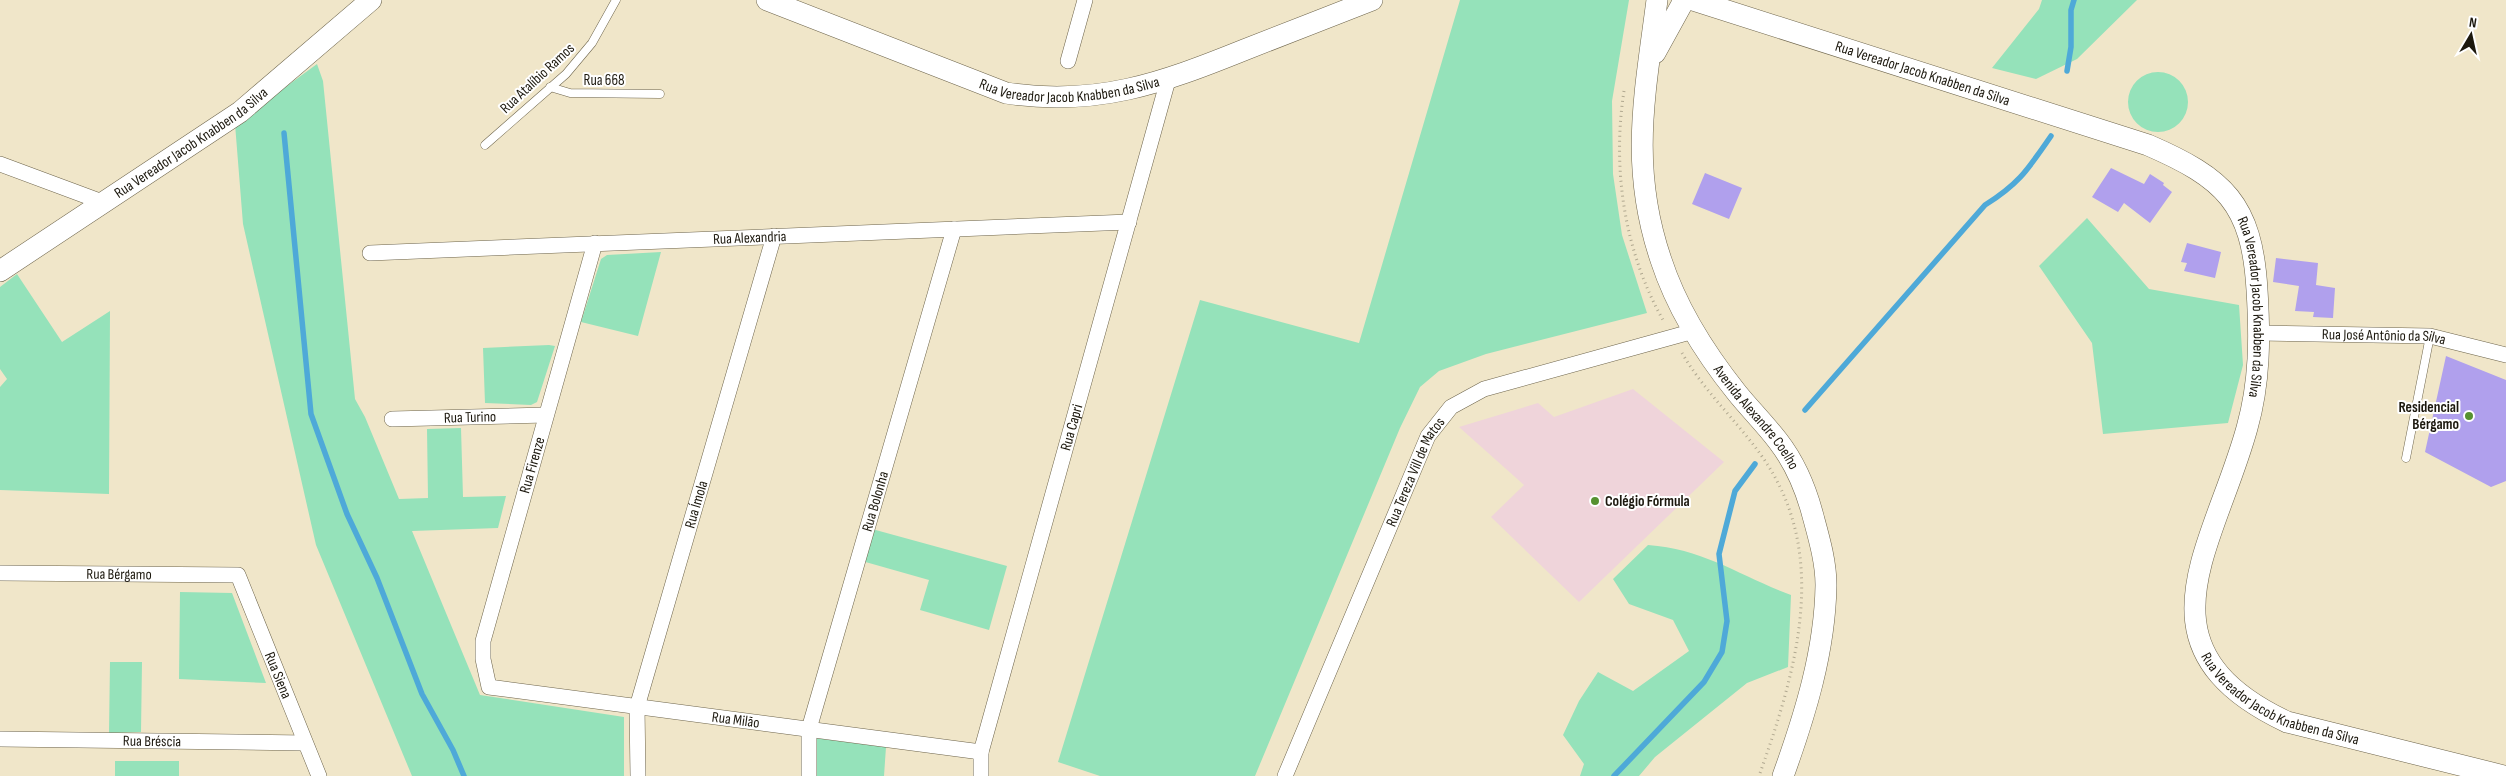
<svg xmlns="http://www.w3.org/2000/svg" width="2506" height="776" font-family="'Sofia Sans Condensed',sans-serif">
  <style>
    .education { fill: #efd4da }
    .green { fill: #95e2ba }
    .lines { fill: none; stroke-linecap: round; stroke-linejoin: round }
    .stream { stroke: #4ea9d8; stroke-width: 5.5 }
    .building { fill: #b0a0ed }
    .service-casing { stroke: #6d644b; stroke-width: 9 }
    .minor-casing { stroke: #6d644b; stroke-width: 16 }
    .secondary-casing { stroke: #6d644b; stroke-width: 22 }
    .path { stroke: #b0a890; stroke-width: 3; stroke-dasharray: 1 4; stroke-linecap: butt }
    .service { stroke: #fff; stroke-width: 8 }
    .minor { stroke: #fff; stroke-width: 15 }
    .secondary { stroke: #fff; stroke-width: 21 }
    .poi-dot { fill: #569130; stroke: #fff; stroke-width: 2 }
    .labels { text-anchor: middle; stroke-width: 4; stroke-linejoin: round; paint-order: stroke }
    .street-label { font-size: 15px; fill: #1c180e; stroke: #fff }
    .poi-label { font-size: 15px; font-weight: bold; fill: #1c180e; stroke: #fff; text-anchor: end }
  </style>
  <rect width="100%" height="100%" fill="#f0e6c9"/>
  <path class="education" d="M1633,389L1724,462L1579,602L1491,517L1524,485L1459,427L1538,403L1554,417Z"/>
  <path class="green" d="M1460,0H1629L1612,101L1613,174L1622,235L1647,313L1486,354L1439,371L1420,387L1400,428L1255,776H1100L1058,762L1200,300L1359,343Z
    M2042,0H2137L2077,59L2036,79L1992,68L2039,9Z
    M317,64L323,81L355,399L365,417L399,499L428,498L427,429L461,428L463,497L506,496L498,528L412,531L480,695L624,717V776H412L316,545L243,224L235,124Z
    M2128 102a30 30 0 1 1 60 0a30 30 0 1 1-60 0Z
    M2087,218L2149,289L2239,305L2243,365L2228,423L2103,434L2092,343L2039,266Z
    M661,252L638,336L581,322L601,259L607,255Z
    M17,274L62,342L110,311L109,494L0,490V387L7,379L0,369V287Z
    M549,345L555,346L537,402L531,405L485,403L483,348Z
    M872,529L1007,566L989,630L920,610L929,580L862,561Z
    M1648,545C1704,549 1740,576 1791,595L1788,667L1747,683L1655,757L1639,776H1580L1584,764L1563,735L1579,701L1598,672L1633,691L1689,651L1673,620L1629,604L1613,579Z
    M180,592L232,593L266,683L179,679Z
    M110,662H142L141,732L109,733Z
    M815,738L886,747L884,776H814Z
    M115,761H179V776H115Z"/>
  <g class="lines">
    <path class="stream" d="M2067,71L2071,47V10L2074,0
      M284,133L311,414L347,514L377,578L422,694L453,750L464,776
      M1805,410L1985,205C2020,183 2028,169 2051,136
      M1614,776L1704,682L1722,652L1727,621L1719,554L1735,491L1755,464"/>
  </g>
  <path class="building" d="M2111,168L2144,184L2150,174L2164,183L2163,185L2172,192L2150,223L2124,203L2118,212L2092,197Z
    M1705,173L1742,188L1729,219L1692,204Z
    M2187,243L2221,252L2215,278L2184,271L2187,263L2181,262Z
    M2276,258L2318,263L2316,285L2335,288L2333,318L2313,317L2314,312L2295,311L2299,286L2273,282Z
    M2446,356L2506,380V481L2491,487L2425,452Z"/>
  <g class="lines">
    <defs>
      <path id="service" d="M550,87L570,93L660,94
        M485,145L566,74L592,43L616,0
        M2406,458L2430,336"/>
      <g id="minor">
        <path d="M1068,61L1085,0"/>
        <path d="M0,164L105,203"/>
        <path id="s1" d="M595,243L483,641V659L489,687L981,752"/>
        <path id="s2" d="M370,253L1129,222"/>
        <path id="s3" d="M2260,333L2430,336L2506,355"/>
        <path id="s4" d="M392,419L546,415"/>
        <path id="s5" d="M0,573L238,575L319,776"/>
        <path id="s6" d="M0,739L305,743"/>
        <path id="s7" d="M638,776L637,707L774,236"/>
        <path id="s8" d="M809,776V729L954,229"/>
        <path id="s9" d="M981,776V752L1168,80"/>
        <path id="s10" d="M1285,776L1428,436L1451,407L1484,389L1694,331"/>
      </g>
      <g id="secondary">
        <path id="s11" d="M767,0L1006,93C1096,107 1162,83 1244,50C1287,33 1329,17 1372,0"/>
        <path id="s12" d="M1657,0C1645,94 1629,166 1661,260C1677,309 1705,353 1737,393C1750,409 1765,424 1778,441C1795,463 1806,489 1813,516C1819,538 1826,562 1826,585C1825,651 1805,715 1783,776"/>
        <path id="s13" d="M1693,0L2148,145C2224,178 2252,203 2257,290C2260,337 2260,382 2247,428C2214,548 2130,648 2287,722L2504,776"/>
        <path d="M1655,53L1682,4"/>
        <path id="s14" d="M0,271L240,112L371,0"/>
      </g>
    </defs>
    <use href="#service" class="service-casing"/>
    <use href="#minor" class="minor-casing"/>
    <use href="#secondary" class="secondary-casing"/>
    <path class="path" d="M1624,91C1612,168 1624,251 1663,320
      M1682,353C1704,391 1736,420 1761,455C1832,554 1796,672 1759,776"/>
    <use href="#service" class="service"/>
    <use href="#minor" class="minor"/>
    <use href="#secondary" class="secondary"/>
  </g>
  <g class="poi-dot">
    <circle cx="2469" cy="416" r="5"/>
    <circle cx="1595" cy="501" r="5"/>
  </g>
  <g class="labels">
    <g class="street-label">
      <text dy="5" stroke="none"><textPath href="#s13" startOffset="241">Rua Vereador Jacob Knabben da Silva</textPath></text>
      <text transform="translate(537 78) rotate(-43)" y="5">Rua Atalíbio Ramos</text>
      <text x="604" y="85">Rua 668</text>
      <text dy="5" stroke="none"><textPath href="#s11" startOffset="320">Rua Vereador Jacob Knabben da Silva</textPath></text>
      <text dy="5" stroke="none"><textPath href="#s14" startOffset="230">Rua Vereador Jacob Knabben da Silva</textPath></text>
      <text dy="5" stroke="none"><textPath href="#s2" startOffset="380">Rua Alexandria</textPath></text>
      <text dy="5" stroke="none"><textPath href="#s13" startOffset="690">Rua Vereador Jacob Knabben da Silva</textPath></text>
      <text dy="5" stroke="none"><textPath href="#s3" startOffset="124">Rua José Antônio da Silva</textPath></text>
      <text dy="5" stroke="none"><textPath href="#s4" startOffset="78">Rua Turino</textPath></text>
      <text dy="5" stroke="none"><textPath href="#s12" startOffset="448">Avenida Alexandre Coelho</textPath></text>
      <text dy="5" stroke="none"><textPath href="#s9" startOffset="361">Rua Capri</textPath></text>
      <text transform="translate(532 465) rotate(-74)" y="5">Rua Firenze</text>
      <text dy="5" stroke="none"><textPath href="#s10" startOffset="331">Rua Tereza Vill de Matos</textPath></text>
      <text dy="5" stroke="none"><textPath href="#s8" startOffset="284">Rua Bolonha</textPath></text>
      <text dy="5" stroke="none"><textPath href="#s7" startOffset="280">Rua Ímola</textPath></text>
      <text dy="5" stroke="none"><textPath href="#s5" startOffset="119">Rua Bérgamo</textPath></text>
      <text dy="5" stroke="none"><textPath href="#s5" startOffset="346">Rua Siena</textPath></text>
      <text dy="5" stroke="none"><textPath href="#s13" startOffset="1139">Rua Vereador Jacob Knabben da Silva</textPath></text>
      <text dy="5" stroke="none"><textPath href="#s1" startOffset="709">Rua Milão</textPath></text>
      <text dy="5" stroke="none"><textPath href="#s6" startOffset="152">Rua Bréscia</textPath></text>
    </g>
    <g class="poi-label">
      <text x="2459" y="412">Residencial<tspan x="2459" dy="17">Bérgamo</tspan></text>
      <text x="1605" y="506" text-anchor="start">Colégio Fórmula</text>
    </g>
  </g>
  <g transform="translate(2471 35) rotate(9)" stroke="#ffffff" stroke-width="4" paint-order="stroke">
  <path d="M0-4L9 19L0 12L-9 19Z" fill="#1c180e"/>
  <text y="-8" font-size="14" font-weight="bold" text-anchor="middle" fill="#1c180e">N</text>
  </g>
</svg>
